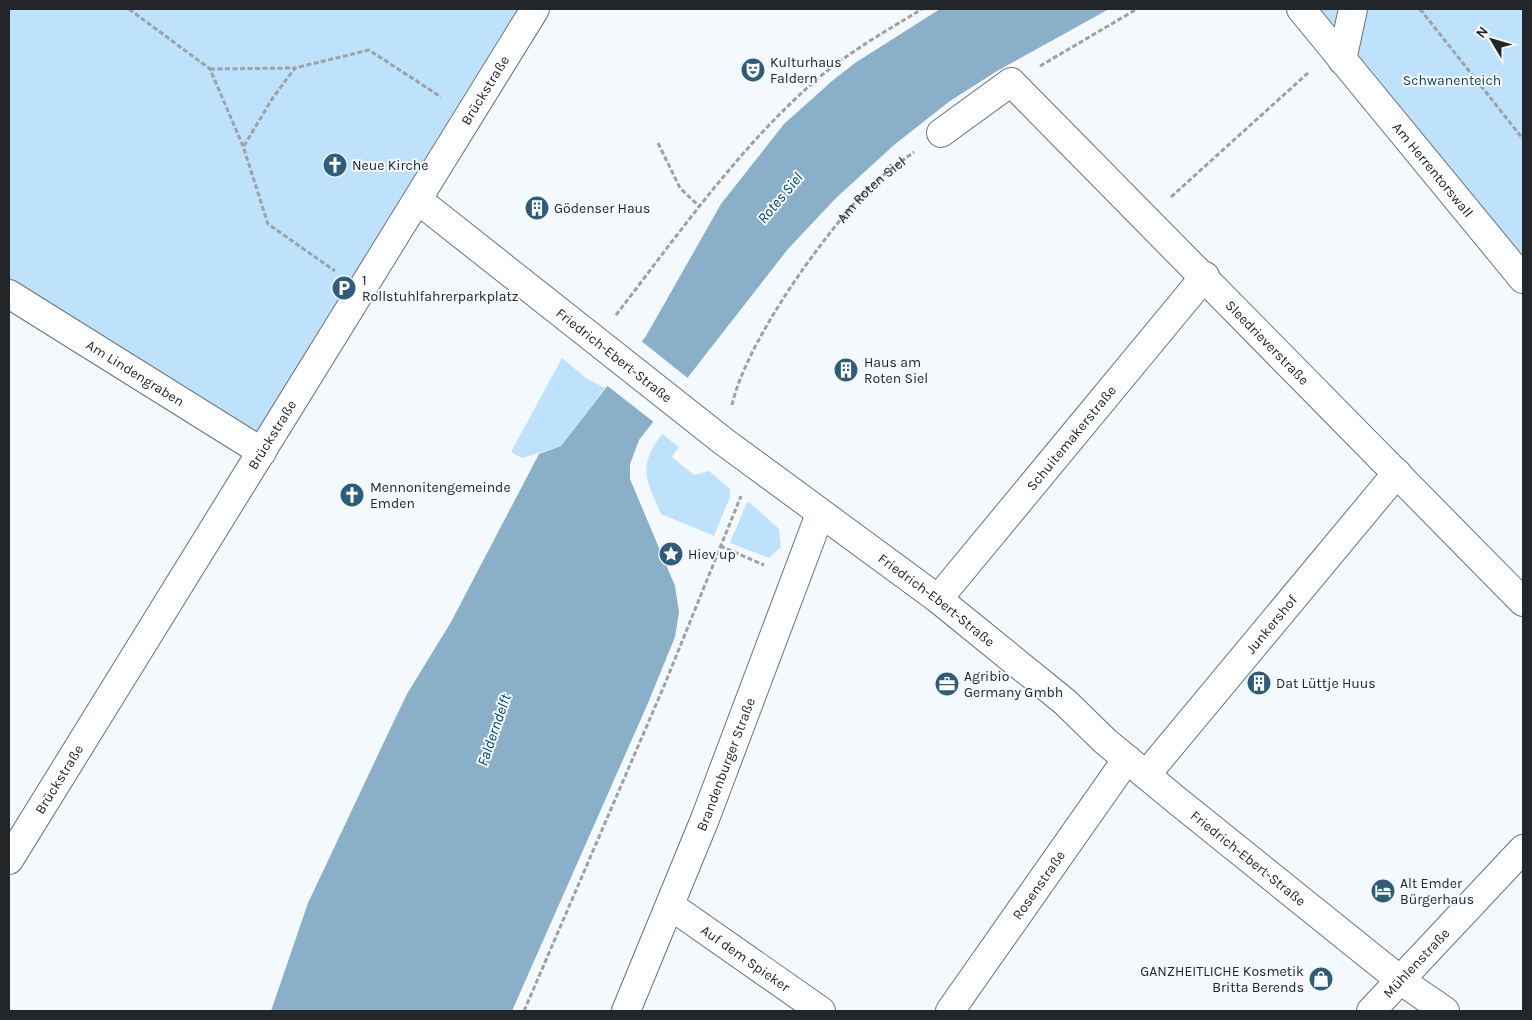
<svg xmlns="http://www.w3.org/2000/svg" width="1532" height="1020" font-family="Karla,sans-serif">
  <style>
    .green { fill: #bee2fc }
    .water { fill: #8aafc8 }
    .pier { fill: #f3f9fd }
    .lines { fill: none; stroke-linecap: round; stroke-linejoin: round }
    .minor-casing { stroke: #6a7379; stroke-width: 30 }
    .path { stroke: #9ca2a5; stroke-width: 3; stroke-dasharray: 5 2.5; stroke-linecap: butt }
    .minor { stroke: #fff; stroke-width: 28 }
    .labels { text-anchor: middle; stroke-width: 4; stroke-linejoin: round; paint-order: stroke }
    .poi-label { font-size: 14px; fill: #222628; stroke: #f3f9fd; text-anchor: start }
    .park-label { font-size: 14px; fill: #0f3e59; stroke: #f3f9fd }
    .street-label { font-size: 14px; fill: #222628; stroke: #f3f9fd }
    .water-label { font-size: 15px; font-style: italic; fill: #004467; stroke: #f3f9fd }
  </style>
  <rect width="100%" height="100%" fill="#f3f9fd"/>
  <path class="green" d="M9,9H535L262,452L9,294Z
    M1301,9H1523V279Z
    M562,358L586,378L605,388L561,446L522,458L511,452Z
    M662,434L679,447L672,456L674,459L694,475L709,471L730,489V497L714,536L661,514C646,479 637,467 662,434Z
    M749,502L779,529L781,547L769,558L730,543L746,504Z"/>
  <path class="water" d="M940,9H1109L997,71L950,101L894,145L836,198L788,249L639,440L630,464V479L675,586L679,612L675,637L648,703L512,1011H271L308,903L393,723L407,694L451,622L539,454L561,446L646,336L721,204L784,124L832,81L855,63Z"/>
  <path class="pier" d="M640,340L689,379L655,423L605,384Z"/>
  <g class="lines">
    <defs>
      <g id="minor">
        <path id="s2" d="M1301,9L1523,279"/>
        <path d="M1342,60L1353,9"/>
        <path id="s3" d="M941,133L1011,82L1523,602"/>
        <path id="s4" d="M418,200L723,441L938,599L1065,702L1105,741L1175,799L1400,980L1445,1011"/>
        <path id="s5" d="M9,294L262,452"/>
        <path id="s6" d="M938,599L1205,276"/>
        <path id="s7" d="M1146,775L1397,473"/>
        <path id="s8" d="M9,860L535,9"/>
        <path id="s9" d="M671,906L821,1011"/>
        <path id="s10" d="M626,1011L705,819L820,514"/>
        <path id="s11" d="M950,1011L1127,759"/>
        <path id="s12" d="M1371,1011L1523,849"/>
      </g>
    </defs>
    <use href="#minor" class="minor-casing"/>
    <g class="path">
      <path d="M129,9L210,69L243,146L268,224L335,271"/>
      <path d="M1420,9L1523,139"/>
      <path d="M1040,66L1137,9"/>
      <path d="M210,69L294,68"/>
      <path d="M658,143L680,188L700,207"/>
      <path d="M244,146L272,99L295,68L369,50L441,97"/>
      <path d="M1171,197L1309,72"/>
      <path d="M616,315C677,236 740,146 815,81C847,53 886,31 922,9"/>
      <path id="s1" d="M732,405C746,343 818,243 861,196C876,180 896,165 914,152"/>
      <path d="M720,546L764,565"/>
      <path d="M524,1011L664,686L741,496"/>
    </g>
    <use href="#minor" class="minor"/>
  </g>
  <defs>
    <symbol id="theatre-disc" viewBox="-11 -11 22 22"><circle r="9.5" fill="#2d5d7b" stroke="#f3f9fd"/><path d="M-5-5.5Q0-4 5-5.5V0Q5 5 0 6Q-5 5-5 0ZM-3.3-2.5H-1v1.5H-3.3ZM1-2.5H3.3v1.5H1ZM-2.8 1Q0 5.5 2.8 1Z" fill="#fff"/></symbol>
    <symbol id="church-disc" viewBox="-11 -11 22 22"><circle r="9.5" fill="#2d5d7b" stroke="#f3f9fd"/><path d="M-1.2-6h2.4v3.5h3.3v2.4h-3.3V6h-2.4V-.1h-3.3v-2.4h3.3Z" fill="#fff"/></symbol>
    <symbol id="building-disc" viewBox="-11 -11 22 22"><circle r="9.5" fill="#2d5d7b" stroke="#f3f9fd"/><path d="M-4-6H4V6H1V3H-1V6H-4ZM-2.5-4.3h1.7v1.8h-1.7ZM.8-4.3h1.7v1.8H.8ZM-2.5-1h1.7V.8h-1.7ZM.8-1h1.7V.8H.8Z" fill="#fff"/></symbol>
    <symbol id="parking-disc" viewBox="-11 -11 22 22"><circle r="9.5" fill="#2d5d7b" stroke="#f3f9fd"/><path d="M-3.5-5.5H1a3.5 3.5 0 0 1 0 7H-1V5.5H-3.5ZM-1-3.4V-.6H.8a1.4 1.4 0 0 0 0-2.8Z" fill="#fff"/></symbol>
    <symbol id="sight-disc" viewBox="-11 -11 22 22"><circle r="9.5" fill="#2d5d7b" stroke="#f3f9fd"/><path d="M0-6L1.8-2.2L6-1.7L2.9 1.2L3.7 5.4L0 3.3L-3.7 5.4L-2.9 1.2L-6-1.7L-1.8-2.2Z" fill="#fff"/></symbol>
    <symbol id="office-disc" viewBox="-11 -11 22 22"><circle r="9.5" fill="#2d5d7b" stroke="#f3f9fd"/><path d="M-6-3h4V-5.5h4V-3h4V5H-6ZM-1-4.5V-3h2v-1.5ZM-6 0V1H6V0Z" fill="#fff"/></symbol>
    <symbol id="hotel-disc" viewBox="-11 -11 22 22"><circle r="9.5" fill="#2d5d7b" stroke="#f3f9fd"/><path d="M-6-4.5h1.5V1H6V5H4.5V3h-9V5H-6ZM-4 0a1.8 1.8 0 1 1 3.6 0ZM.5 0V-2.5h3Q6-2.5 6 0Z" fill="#fff"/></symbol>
    <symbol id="shop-disc" viewBox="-11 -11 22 22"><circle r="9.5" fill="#2d5d7b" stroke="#f3f9fd"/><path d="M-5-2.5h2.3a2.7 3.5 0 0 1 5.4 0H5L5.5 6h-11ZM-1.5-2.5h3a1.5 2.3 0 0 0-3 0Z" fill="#fff"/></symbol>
  </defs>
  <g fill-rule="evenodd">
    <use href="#theatre-disc" x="739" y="56" width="28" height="28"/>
    <use href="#church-disc" x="321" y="151" width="28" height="28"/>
    <use href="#building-disc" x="523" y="194" width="28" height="28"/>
    <use href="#parking-disc" x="330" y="274" width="28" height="28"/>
    <use href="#building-disc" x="832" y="356" width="28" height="28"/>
    <use href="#church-disc" x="338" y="481" width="28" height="28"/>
    <use href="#sight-disc" x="657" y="540" width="28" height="28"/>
    <use href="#building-disc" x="1245" y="669" width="28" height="28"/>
    <use href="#office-disc" x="933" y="670" width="28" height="28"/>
    <use href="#hotel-disc" x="1369" y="877" width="28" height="28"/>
    <use href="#shop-disc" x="1307" y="965" width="28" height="28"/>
  </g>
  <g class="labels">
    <g class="poi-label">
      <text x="770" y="67">Kulturhaus<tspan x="770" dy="16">Faldern</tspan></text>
      <text x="352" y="170">Neue Kirche</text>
      <text x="554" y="213">Gödenser Haus</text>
      <text x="362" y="285">1<tspan x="362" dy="16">Rollstuhlfahrerparkplatz</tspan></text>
      <text x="864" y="367">Haus am<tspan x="864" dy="16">Roten Siel</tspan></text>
      <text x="370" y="492">Mennonitengemeinde<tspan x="370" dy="16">Emden</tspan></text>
      <text x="688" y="559">Hiev up</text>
      <text x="964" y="681">Agribio<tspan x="964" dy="16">Germany Gmbh</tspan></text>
      <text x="1276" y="688">Dat Lüttje Huus</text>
      <text x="1400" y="888">Alt Emder<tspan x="1400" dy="16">Bürgerhaus</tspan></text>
      <text x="1304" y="976" text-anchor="end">GANZHEITLICHE Kosmetik<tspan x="1304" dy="16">Britta Berends</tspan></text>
    </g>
    <g class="park-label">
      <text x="1452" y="85">Schwanenteich</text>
    </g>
    <g class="street-label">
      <text dy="5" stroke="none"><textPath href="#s8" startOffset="905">Brückstraße</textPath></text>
      <text dy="5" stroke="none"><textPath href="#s2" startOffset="208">Am Herrentorswall</textPath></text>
      <text dy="5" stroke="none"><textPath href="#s1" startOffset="259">Am Roten Siel</textPath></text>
      <text dy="5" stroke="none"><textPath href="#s3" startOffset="452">Sleedrieverstraße</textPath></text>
      <text dy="5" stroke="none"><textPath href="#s4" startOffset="250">Friedrich-Ebert-Straße</textPath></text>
      <text dy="5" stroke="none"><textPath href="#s5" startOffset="149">Am Lindengraben</textPath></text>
      <text dy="5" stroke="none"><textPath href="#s8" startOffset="500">Brückstraße</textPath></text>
      <text dy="5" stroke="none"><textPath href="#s6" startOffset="209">Schuitemakerstraße</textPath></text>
      <text dy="5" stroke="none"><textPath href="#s4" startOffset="655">Friedrich-Ebert-Straße</textPath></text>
      <text dy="5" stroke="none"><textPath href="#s7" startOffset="196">Junkershof</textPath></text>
      <text dy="5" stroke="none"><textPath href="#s10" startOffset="266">Brandenburger Straße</textPath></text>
      <text dy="5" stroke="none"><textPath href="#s8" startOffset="95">Brückstraße</textPath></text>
      <text dy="5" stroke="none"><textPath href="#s4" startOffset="1060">Friedrich-Ebert-Straße</textPath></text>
      <text dy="5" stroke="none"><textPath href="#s11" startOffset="154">Rosenstraße</textPath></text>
      <text dy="5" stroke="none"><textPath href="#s9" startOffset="91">Auf dem Spieker</textPath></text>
      <text dy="5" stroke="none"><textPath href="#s12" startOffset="66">Mühlenstraße</textPath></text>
    </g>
    <g class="water-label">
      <text transform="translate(780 198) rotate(-50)" y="5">Rotes Siel</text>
      <text transform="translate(494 730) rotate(-71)" y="5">Falderndelft</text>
    </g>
  </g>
  <rect width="1532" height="1020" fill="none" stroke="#222628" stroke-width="20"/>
  <g transform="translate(1492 40) rotate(308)" stroke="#f3f9fd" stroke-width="4" paint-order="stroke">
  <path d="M0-4L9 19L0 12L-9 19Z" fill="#222628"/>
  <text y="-8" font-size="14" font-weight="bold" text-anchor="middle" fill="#222628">N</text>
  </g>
</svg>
